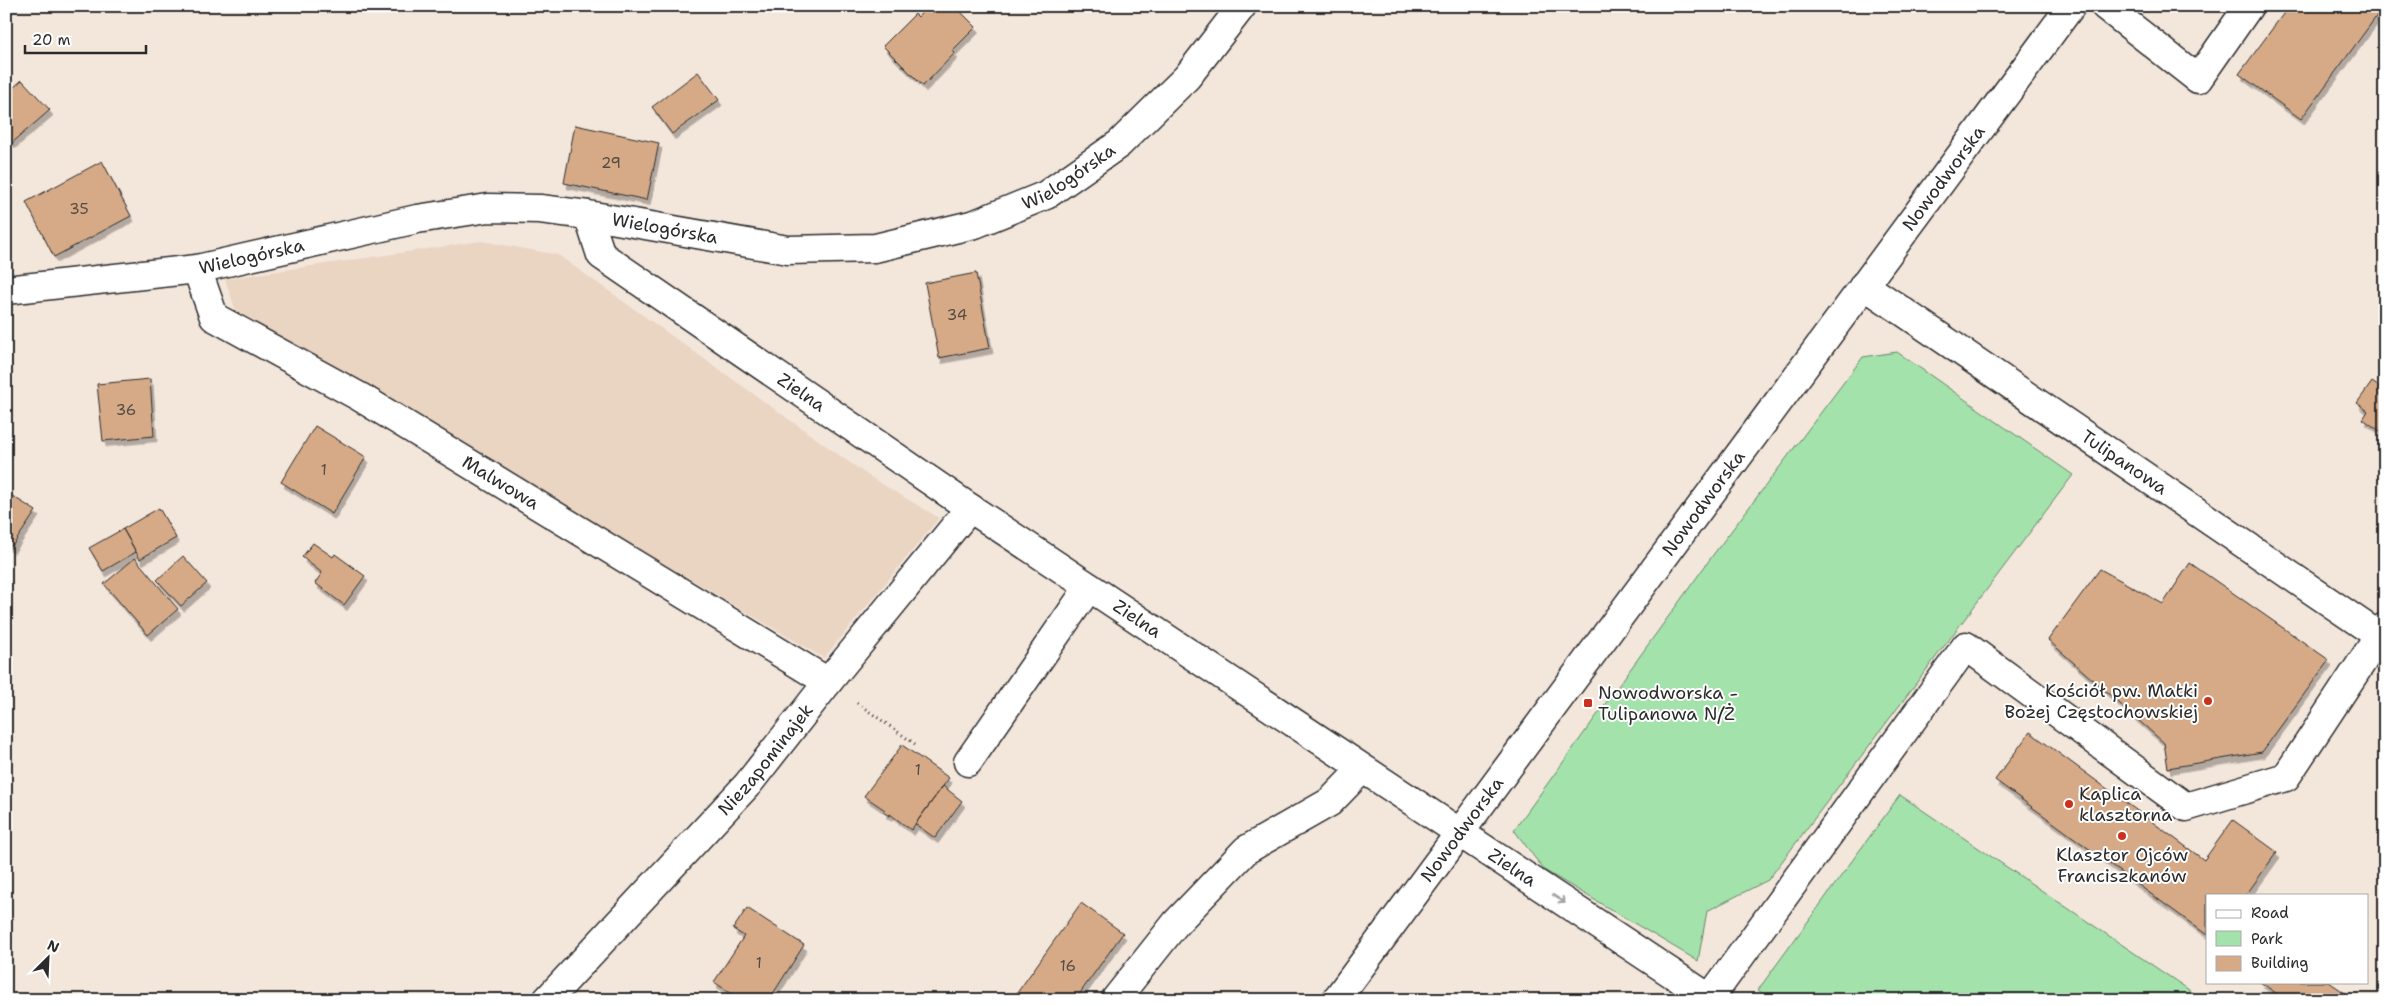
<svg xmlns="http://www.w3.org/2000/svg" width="2391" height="1006" font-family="'Shantell Sans',sans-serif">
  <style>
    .built { fill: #ead4c2 }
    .green { fill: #a3e2aa; stroke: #67866a }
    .building { fill: #d6aa87; stroke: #2b2b2b; filter: url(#shadow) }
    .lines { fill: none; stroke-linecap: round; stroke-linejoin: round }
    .minor-casing { stroke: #2b2b2b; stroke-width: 31 }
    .path { stroke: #2b2b2b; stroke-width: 3; stroke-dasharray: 1 4; stroke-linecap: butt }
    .minor { stroke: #fff; stroke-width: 28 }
    .oneway { stroke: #a0a0a0 }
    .poi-dot { fill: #c8321e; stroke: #fff; stroke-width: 2 }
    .labels { text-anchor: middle; stroke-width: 4; stroke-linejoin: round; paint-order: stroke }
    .number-label { font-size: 15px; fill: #564b42 }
    .street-label { font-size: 18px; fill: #2b2b2b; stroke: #fff }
    .poi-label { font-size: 18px; fill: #2b2b2b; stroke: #fff; text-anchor: start }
  </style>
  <defs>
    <filter id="shadow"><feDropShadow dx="3" dy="5.5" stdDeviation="0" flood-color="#0004"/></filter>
  </defs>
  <rect width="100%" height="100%" fill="#f3e6db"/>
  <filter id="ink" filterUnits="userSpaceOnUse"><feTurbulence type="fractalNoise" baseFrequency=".02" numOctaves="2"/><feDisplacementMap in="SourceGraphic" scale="10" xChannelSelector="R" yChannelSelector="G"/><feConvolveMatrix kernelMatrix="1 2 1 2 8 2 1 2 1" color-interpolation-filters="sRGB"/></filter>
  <g filter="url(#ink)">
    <path class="built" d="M481,241L558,255L870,477L939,518L824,658L236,311L225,279Z"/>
    <path class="green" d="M1897,352L2073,475L1768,880L1707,911L1698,961L1544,870L1514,830L1713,555L1863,357Z
      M1900,795L2204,1000H1772L1758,990Z"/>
    <path class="building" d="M928,6H955L976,27L952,51L955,53L923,86L883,46L915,14L918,17Z
      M2289,6H2384L2301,119L2239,74Z
      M698,72L719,100L672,134L652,107Z
      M22,80L50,110L12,143L6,137V94Z
      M575,125L659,143L647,200L564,183Z
      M102,161L131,216L54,257L26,202Z
      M976,273L990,348L939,358L925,283Z
      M150,379L154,436L103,441L97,384Z
      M2372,382L2385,391L2384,434L2363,419L2368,411L2357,403Z
      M315,426L366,457L332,514L281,482Z
      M6,492L36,511L11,548L6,545Z
      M159,508L176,538L140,559L123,529Z
      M123,529L136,552L103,571L89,548Z
      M313,543L333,557L335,554L365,576L344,605L315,583L322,573L302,557Z
      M183,556L207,583L181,606L157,580Z
      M135,558L178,609L148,635L104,584Z
      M2190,563L2329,660L2262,752L2168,768L2164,743L2048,640L2100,569L2163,604Z
      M2030,732L2204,860L2233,820L2277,852L2246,895H2207V935L1995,780Z
      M902,745L949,778L911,830L890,814L889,816L883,812L885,810L864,796Z
      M943,786L962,801L935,838L915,824Z
      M1081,903L1123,933L1075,1000H1012Z
      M747,908L804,945L769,1000H741L714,982L744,936L733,929Z
      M2260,982H2329L2354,999L2286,1000Z"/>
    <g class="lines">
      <defs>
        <g id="minor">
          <path d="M2105,6L2198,79L2249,6"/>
          <path id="s1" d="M588,215L601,255L970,508L1712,1000"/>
          <path id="s2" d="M197,269L214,317L360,397L828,682"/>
          <path id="s3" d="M1864,285L2385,640"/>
          <path id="s4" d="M6,290L197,269L417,219L488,208L540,209L588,215L788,250L875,248L975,224L1046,195L1119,144L1187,77L1242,6"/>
          <path d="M968,762L1089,587"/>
          <path d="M1710,998L1966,646L2186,807L2286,777L2385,627"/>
          <path id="s5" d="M547,1000L748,784L828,682L970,508"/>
          <path d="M1115,1000L1176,923L1246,850L1330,802L1362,769"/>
          <path id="s6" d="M1336,1000L2071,6"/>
        </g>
      </defs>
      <use href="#minor" class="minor-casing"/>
      <path class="path" d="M857,703L915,744"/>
      <use href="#minor" class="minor"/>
    </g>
    <defs><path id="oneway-shaft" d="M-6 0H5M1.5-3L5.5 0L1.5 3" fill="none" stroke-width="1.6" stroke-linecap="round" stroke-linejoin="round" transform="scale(1.25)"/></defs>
    <use class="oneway" href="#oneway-shaft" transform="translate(1559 899) rotate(33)"/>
  </g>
  <g class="poi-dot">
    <circle cx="2208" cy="701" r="5"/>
    <rect x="1583" y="698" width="10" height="10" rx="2.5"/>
    <circle cx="2069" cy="804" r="5"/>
    <circle cx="2122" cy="836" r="5"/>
  </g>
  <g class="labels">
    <g class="number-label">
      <text x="611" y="168">29</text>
      <text x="79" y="214">35</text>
      <text x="957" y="320">34</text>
      <text x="126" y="415">36</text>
      <text x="324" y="475">1</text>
      <text x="918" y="775">1</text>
      <text x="759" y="968">1</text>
      <text x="1068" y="971">16</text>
    </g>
    <g class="street-label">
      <text dy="6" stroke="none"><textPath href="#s4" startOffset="1088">Wielogórska</textPath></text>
      <text dy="6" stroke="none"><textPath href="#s6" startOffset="1022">Nowodworska</textPath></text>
      <text dy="6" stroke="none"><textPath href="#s4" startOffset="668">Wielogórska</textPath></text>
      <text dy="6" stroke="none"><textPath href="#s4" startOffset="248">Wielogórska</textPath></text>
      <text dy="6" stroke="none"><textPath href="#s1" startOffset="285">Zielna</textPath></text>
      <text dy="6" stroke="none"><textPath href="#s3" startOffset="315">Tulipanowa</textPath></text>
      <text dy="6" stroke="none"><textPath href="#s2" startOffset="382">Malwowa</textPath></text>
      <text dy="6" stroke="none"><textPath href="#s6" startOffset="618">Nowodworska</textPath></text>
      <text dy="6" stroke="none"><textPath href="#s1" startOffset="690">Zielna</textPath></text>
      <text dy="6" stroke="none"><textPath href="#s5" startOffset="325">Niezapominajek</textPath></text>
      <text dy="6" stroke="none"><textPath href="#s6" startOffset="212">Nowodworska</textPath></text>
      <text dy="6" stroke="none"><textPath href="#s1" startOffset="1140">Zielna</textPath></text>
    </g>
    <g class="poi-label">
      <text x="2198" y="697" text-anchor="end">Kościół pw. Matki<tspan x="2198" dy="21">Bożej Częstochowskiej</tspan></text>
      <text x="1598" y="699">Nowodworska -<tspan x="1598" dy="21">Tulipanowa N/Ż</tspan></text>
      <text x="2079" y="800">Kaplica<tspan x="2079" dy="21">klasztorna</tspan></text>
      <text x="2122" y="861" text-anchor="middle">Klasztor Ojców<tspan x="2122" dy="21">Franciszkanów</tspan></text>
    </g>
  </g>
  <rect width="2391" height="1006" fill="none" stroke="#fff" stroke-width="25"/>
  <rect x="12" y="12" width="2366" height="981" fill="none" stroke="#2b2b2b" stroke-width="2" filter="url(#ink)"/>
  <rect x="2206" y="894" width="162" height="90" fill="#ffffff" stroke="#aaaaaa"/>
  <rect x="2216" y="910" width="25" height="8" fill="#ffffff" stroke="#aaaaaa"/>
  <text x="2251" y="918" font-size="15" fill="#2b2b2b">Road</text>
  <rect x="2216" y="931" width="25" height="15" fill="#a3e2aa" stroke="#aaaaaa"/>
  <text x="2251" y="944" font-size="15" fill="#2b2b2b">Park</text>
  <rect x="2216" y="956" width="25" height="15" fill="#d6aa87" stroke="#aaaaaa"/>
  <text x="2251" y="968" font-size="15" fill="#2b2b2b">Building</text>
  <g transform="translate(48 958) rotate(24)" stroke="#ffffff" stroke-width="4" paint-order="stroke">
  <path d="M0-4L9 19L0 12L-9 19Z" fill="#2b2b2b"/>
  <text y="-8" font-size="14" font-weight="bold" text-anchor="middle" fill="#2b2b2b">N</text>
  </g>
  <path d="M25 45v8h121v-8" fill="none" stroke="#2b2b2b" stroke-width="2.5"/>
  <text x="32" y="45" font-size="15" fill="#2b2b2b" stroke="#ffffff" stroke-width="4" paint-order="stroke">20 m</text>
</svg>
